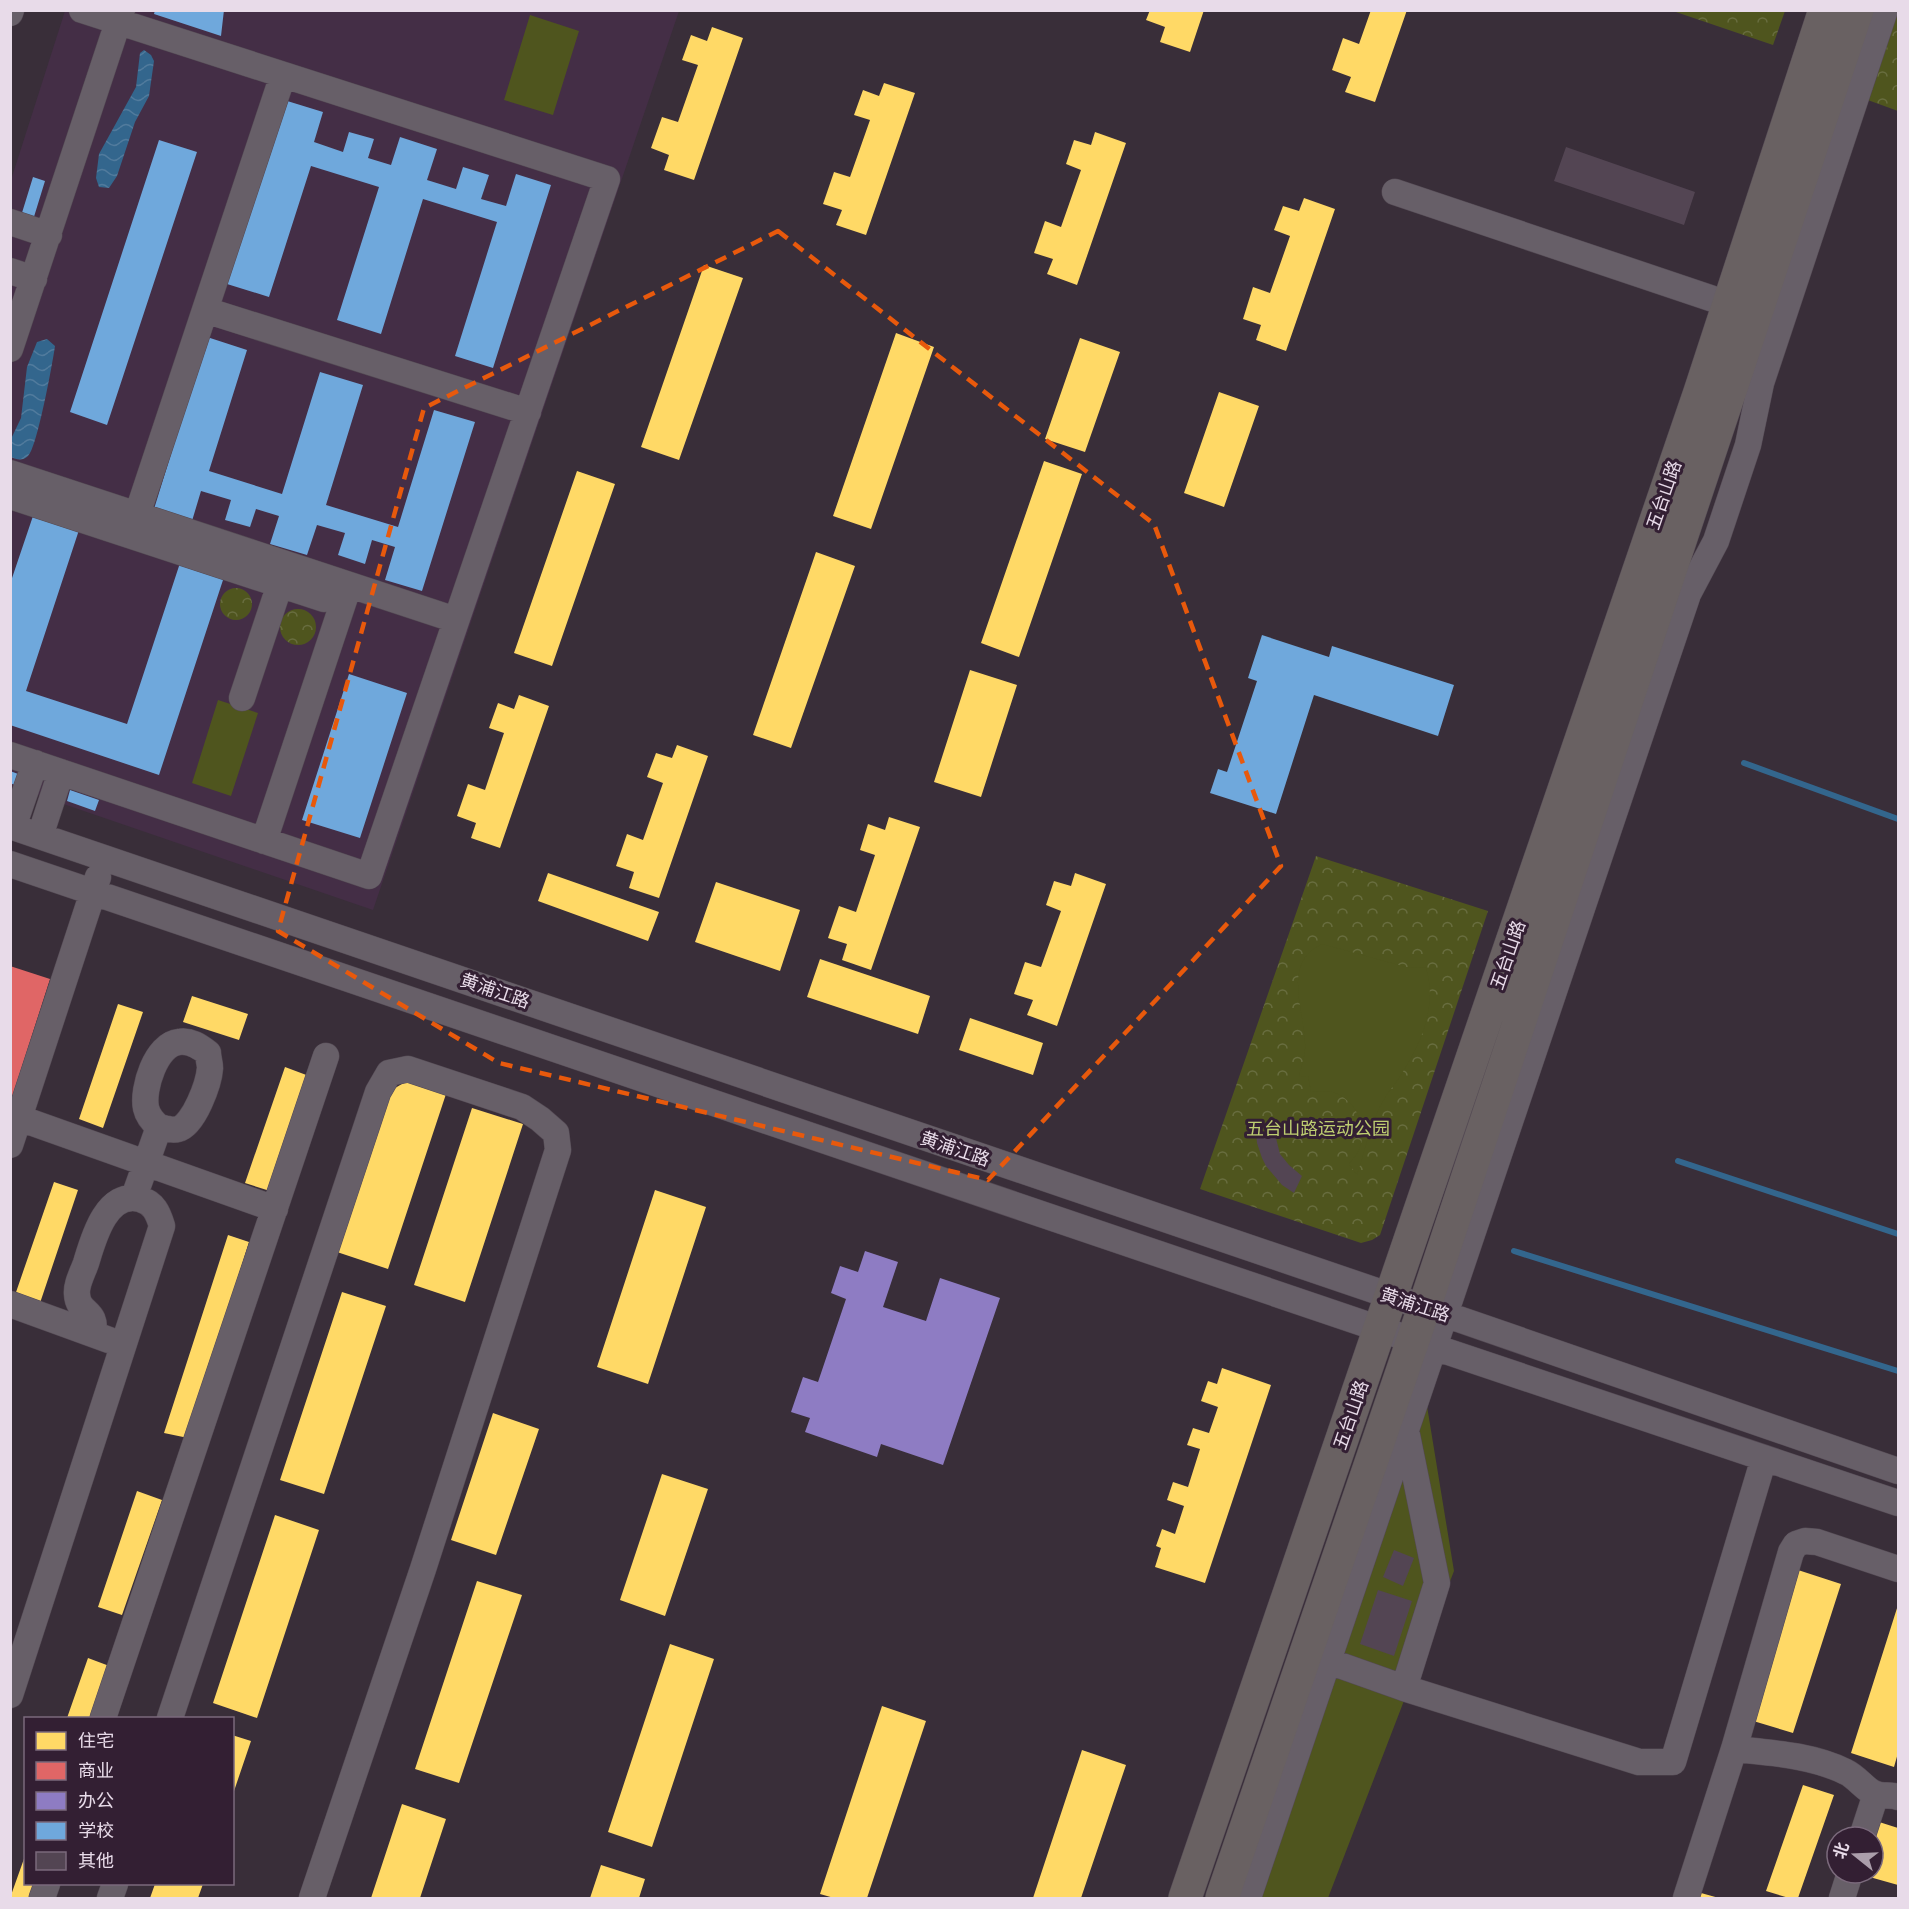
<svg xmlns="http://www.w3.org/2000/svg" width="1909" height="1909" font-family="Signika,'Noto Sans SC',sans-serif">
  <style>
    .built { fill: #442e46 }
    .forest { fill: url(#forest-crowns) }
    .garden { fill: #4f551e }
    .water { fill: url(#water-waves) }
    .homes { fill: #ffd966 }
    .shops { fill: #e06666 }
    .offices { fill: #8e7cc3 }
    .schools { fill: #6fa8dc }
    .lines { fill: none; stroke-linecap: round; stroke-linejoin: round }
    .stream { stroke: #33668d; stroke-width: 6 }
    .building { fill: #534553 }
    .minor-casing { stroke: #544a54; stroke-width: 27 }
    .major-casing { stroke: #544a54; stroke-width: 34 }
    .minor { stroke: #675f68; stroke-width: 26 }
    .major { stroke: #696162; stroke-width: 33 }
    .marked { fill: none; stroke: #e8590c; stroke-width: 4.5; stroke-dasharray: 12 8; stroke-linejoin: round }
    .labels { text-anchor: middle; stroke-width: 6; stroke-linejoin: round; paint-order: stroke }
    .street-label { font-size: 18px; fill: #e8dbe9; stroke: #331f33 }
    .park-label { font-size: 18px; fill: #bece71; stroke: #331f33 }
  </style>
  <defs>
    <pattern id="forest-crowns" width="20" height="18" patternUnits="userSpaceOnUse" patternTransform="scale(1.5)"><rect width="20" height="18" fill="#4f551e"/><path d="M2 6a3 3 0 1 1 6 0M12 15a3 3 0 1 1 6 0" fill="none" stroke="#686d3f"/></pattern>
    <pattern id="water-waves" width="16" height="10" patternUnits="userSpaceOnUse" patternTransform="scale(1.5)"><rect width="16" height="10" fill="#33668d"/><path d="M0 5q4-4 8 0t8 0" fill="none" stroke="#517b9d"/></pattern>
  </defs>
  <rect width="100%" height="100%" fill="#392e39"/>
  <path class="built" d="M65,11H679L373,910L11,786V180Z"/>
  <path class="forest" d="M1673,11H1785L1773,45Z
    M1895,11H1898V111L1865,99Z
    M220 604a16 16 0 1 1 32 0a16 16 0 1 1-32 0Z
    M280 627a18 18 0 1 1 36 0a18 18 0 1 1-36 0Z
    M1316,856L1488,911L1380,1235L1372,1240L1361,1243L1200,1189Z"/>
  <path class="garden" d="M530,15L579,31L553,115L504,100Z
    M218,700L258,713L231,796L192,783Z
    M1322,944L1406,967L1426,968C1438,1007 1420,1046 1399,1078C1392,1088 1384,1097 1379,1109C1369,1129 1364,1154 1357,1175L1349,1164C1355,1157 1361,1149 1362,1139C1365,1117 1349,1093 1326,1091C1321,1091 1316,1092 1311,1092L1308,1076L1299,1077C1301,1066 1306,1055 1305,1044C1305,1012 1281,963 1322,944Z
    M1427,1406L1454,1571L1328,1898H1260Z"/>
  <path class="water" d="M144,50L151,55L154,61L149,96L135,122L117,176L109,188L99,187L96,178L99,154L136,87L140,53Z
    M47,339L55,346C53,361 37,449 28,456C23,461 17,460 11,457V439L21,418L27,367L37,342Z"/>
  <path class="homes" d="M1150,10H1204L1190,52L1160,42L1165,27L1146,20Z
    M1371,10H1407L1375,102L1345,92L1351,77L1332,70L1343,38L1359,44Z
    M712,27L743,38L694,180L664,170L669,155L651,148L662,117L678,122L698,65L682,60L691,35L707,41Z
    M884,83L915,93L866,235L836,225L842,210L823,204L834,172L850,177L870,120L854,115L863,90L879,96Z
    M1095,132L1126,143L1077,285L1047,274L1053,259L1034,253L1045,221L1061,227L1081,170L1066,164L1074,140L1091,145Z
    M1304,198L1335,209L1286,351L1256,340L1261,325L1243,319L1253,287L1270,293L1290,236L1274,230L1283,206L1299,211Z
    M704,265L743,278L679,460L641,447Z
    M896,333L934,347L871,529L833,516Z
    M1080,338L1120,352L1085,452L1045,439Z
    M1219,392L1259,406L1224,507L1184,493Z
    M1044,461L1082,474L1019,657L981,643Z
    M577,471L615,484L552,666L514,653Z
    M816,552L855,566L791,748L753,735Z
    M970,670L1017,685L981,797L934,782Z
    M519,695L549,706L500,848L471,838L476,823L457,816L468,784L485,790L504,733L489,728L498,703L514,709Z
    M677,745L708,756L659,898L629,888L634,872L616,866L627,834L643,840L663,783L647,777L656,753L672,758Z
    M889,817L920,827L871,970L842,960L847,944L828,938L839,906L856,912L875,855L860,850L868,824L885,830Z
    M548,873L659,912L648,941L538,901Z
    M1075,873L1106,884L1057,1026L1027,1015L1033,1000L1014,994L1025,962L1041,967L1061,911L1046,905L1054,881L1071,886Z
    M716,882L800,910L780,971L695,942Z
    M820,959L930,996L918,1034L807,997Z
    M192,996L248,1014L239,1040L183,1022Z
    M118,1004L143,1012L103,1128L79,1119Z
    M970,1018L1043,1043L1033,1075L959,1050Z
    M285,1067L309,1076L270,1191L245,1183Z
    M407,1081L446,1094L388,1269L337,1252L390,1091Z
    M472,1108L523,1124L465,1302L414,1285Z
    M54,1182L78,1190L39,1306L14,1298Z
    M655,1190L706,1207L648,1384L597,1367Z
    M228,1235L249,1242L188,1438L164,1433Z
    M342,1292L386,1306L324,1494L280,1480Z
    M1222,1368L1271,1385L1205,1583L1155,1567L1161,1548L1156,1546L1162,1529L1175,1534L1184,1506L1167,1500L1173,1482L1188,1487L1200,1449L1187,1445L1193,1428L1209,1433L1218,1407L1201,1401L1208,1381L1217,1384Z
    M493,1413L539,1429L496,1555L451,1540Z
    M662,1474L708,1489L665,1616L620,1600Z
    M137,1491L162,1500L122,1615L98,1607Z
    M275,1515L319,1530L257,1718L213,1703Z
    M1798,1570L1841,1584L1793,1733L1750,1720Z
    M477,1581L522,1595L459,1783L415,1769Z
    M1898,1605V1753L1894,1767L1851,1753Z
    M670,1644L714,1659L652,1847L608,1832Z
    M88,1658L112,1667L95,1718H67Z
    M882,1706L926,1721L867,1898H834L820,1894Z
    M232,1735L251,1741L233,1794H232Z
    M1082,1750L1126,1765L1081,1898H1033Z
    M1803,1785L1834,1795L1798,1898H1789L1766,1891Z
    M402,1804L446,1819L420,1898H371Z
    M1876,1821L1898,1828V1885L1859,1874L1873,1873V1837Z
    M25,1856L26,1884H43L38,1898H10Z
    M601,1865L645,1879L639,1898H590Z
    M155,1884H203L198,1898H150Z
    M1701,1893L1719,1898H1699Z"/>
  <path class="shops" d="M10,966L50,979L11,1101H10Z"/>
  <path class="offices" d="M865,1251L898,1262L883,1307L926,1321L940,1278L1000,1298L943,1465L881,1444L877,1457L805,1432L810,1418L791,1412L803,1377L818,1382L846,1299L831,1293L840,1266L858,1272Z"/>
  <path class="schools" d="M155,10H224L221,36L154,14Z
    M284,100L323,112L314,142L343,152L349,132L374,139L368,158L391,165L400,137L437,149L427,180L456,189L463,167L489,175L481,199L506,206L516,174L551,185L493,368L455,356L497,222L423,199L381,334L337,320L379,187L311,166L269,297L227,284Z
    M159,140L197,152L107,425L70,412Z
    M33,177L45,181L33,220L21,216Z
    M207,337L247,350L209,471L282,494L320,372L363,385L326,505L398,527L434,410L475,422L422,591L385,580L395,547L372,540L365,564L338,555L345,533L317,525L307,555L270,544L279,516L256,509L250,527L225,520L231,500L201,491L192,521L154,509Z
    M33,516L79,530L26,691L127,724L180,563L224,577L159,775L10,725V584Z
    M1262,635L1329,657L1332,646L1454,685L1438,736L1314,695L1276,814L1210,793L1218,769L1227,772L1257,681L1248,678Z
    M349,674L407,693L360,838L302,820Z
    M10,771L21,775L17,786L10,783Z
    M70,790L99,800L95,811L67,801Z"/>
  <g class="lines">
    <path class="stream" d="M1744,763L1898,819
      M1678,1161L1898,1234
      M1514,1251L1898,1371"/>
  </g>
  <path class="building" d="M1566,147L1695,192L1684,225L1554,181Z
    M1256,1132L1275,1134L1280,1154L1289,1165L1302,1176L1294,1193L1282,1185L1266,1166L1262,1158L1257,1143Z
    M1394,1550L1414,1558L1403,1586L1383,1577Z
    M1378,1590L1412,1601L1394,1656L1360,1644Z"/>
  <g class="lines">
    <defs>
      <path id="minor" d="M10,13L11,10
        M1395,192L1728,304
        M10,222L49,235
        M10,271L34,279
        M205,310L528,412
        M10,349L122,10
        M10,473L456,620
        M10,496L324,599
        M137,515L283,75
        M242,698L280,584
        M10,755L369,876L607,179L82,10
        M10,826L1444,1314L1898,1471
        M13,827L35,763
        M40,836L61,772
        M264,841L349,585
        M10,864L1380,1329L1898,1503
        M19,1118L275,1209
        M10,1145L98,877
        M134,1197L159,1127C153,1122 148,1117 146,1108C142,1089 156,1044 179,1042C190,1040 199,1046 208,1053C208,1058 210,1063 210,1068C209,1083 194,1125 178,1129C172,1131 164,1128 159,1127
        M10,1304L109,1340
        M1314,1656L1404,1688L1437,1583L1407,1435
        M1404,1688L1639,1762H1673L1764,1458
        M10,1695L162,1226C158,1213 154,1203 140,1199C106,1190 93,1240 86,1263C83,1272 76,1284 77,1294C78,1315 98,1309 93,1334
        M103,1718L326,1056
        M170,1718L378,1092L389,1073L408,1069L522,1107L540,1119L556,1133L558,1150L423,1569L312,1898
        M1734,1749C1772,1753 1812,1755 1846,1772C1857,1777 1866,1791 1876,1794C1883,1797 1891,1794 1898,1797
        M1862,1837L1876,1794
        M42,1898L47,1884
        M110,1898L115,1884
        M1248,1898L1688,594L1716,541L1748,445L1761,383L1885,10
        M1686,1898L1734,1749L1791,1552L1796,1544L1805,1541L1817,1542L1898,1569
        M1842,1898L1850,1873"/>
      <path id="major" d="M1185,1898L1700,392L1825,10
        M1222,1898L1424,1308L1857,10"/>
    </defs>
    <use href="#minor" class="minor-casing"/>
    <use href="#major" class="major-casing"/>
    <use href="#minor" class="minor"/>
    <use href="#major" class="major"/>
  </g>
  <path class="marked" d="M778,231L1154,524L1281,866L988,1180L499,1063L278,931L424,408Z"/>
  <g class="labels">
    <g class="street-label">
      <text transform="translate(1664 495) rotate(-71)" y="6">五台山路</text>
      <text transform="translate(1508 955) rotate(-71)" y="6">五台山路</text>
      <text transform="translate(495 991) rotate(19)" y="6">黄浦江路</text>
      <text transform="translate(955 1149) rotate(19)" y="6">黄浦江路</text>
      <text transform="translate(1415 1305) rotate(18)" y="6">黄浦江路</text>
      <text transform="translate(1351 1415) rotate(-71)" y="6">五台山路</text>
    </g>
    <g class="park-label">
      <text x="1318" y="1135">五台山路运动公园</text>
    </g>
  </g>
  <rect width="1909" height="1909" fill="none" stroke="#e8dbe9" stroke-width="24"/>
  <rect x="24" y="1717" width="210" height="168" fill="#331f33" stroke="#7b6a7c" stroke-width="1.5"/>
  <rect x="36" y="1732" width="30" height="18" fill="#ffd966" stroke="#7b6a7c" stroke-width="1.5"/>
  <text x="78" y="1747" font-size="18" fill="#e8dbe9">住宅</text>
  <rect x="36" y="1762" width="30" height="18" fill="#e06666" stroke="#7b6a7c" stroke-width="1.5"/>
  <text x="78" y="1777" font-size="18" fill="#e8dbe9">商业</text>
  <rect x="36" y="1792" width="30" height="18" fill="#8e7cc3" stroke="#7b6a7c" stroke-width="1.5"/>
  <text x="78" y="1807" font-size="18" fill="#e8dbe9">办公</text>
  <rect x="36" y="1822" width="30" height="18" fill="#6fa8dc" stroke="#7b6a7c" stroke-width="1.5"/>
  <text x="78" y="1837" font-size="18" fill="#e8dbe9">学校</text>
  <rect x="36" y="1852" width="30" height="18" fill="#534553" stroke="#7b6a7c" stroke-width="1.5"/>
  <text x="78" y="1867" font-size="18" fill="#e8dbe9">其他</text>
  <g transform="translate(1855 1855) rotate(288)"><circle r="28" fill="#331f33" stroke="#7b6a7c" stroke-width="1.5"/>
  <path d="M0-4.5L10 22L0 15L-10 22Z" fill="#ab9eab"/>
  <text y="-9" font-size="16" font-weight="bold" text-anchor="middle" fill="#e8dbe9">北</text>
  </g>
</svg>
